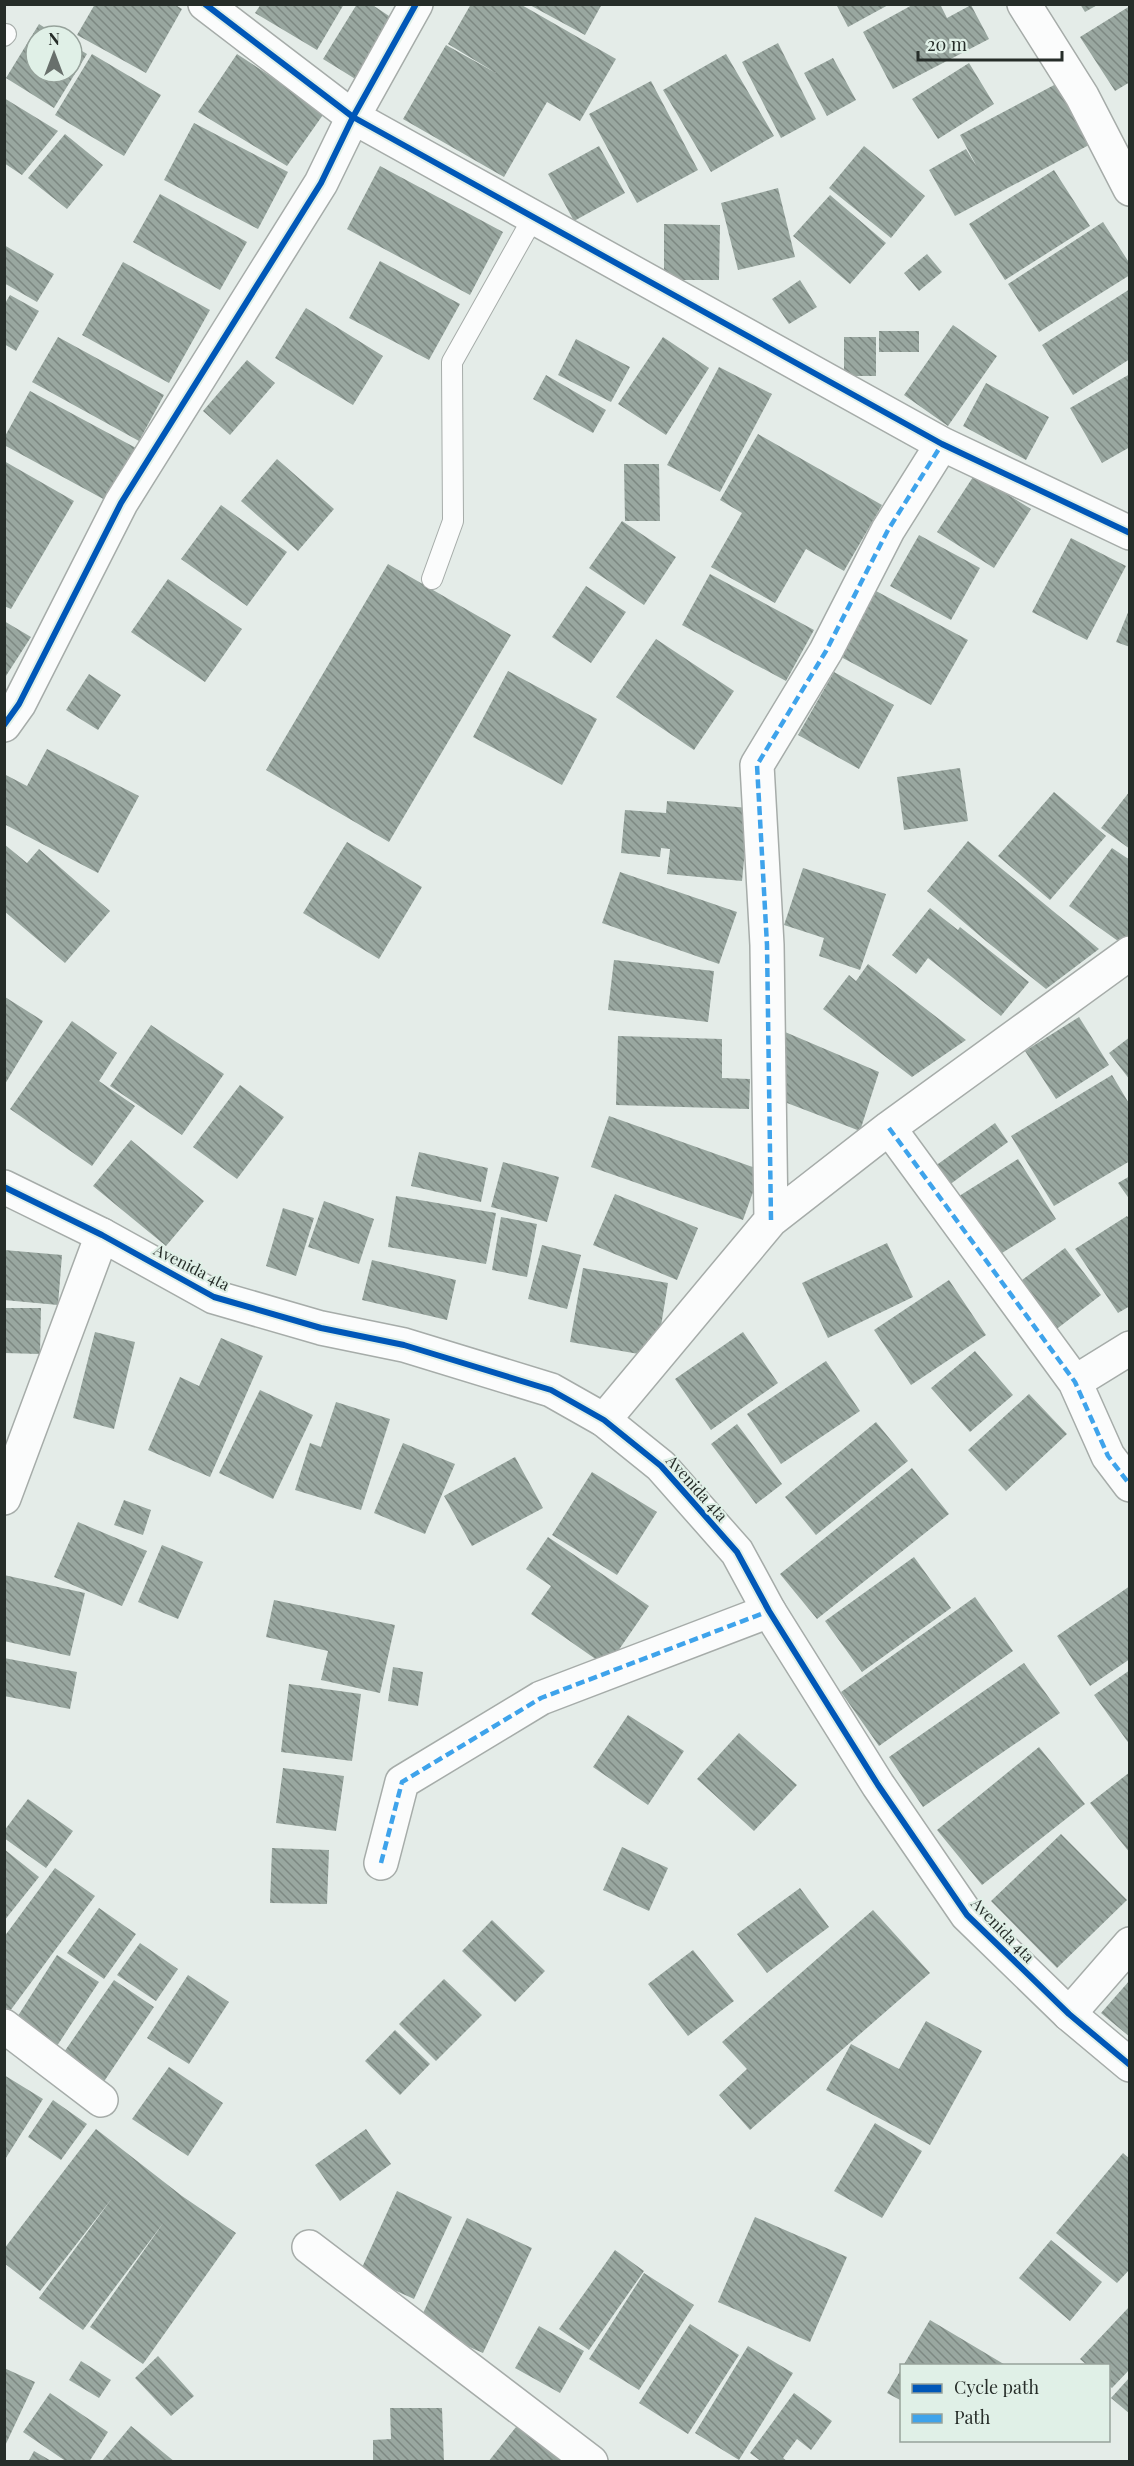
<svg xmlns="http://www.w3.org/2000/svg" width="1134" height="2466" font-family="'Playfair Display',serif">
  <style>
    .building { fill: url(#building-back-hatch) }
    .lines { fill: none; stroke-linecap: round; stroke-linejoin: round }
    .lane-casing { stroke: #a6aca9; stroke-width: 22 }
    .street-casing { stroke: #a6aca9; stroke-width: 36 }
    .secondary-casing { stroke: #a6aca9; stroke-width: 36 }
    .lane { stroke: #fbfcfc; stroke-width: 20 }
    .street { stroke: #fbfcfc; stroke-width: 33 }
    .secondary { stroke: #fbfcfc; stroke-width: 33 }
    .quiet { stroke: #3ea3eb; stroke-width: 4.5; stroke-dasharray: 9 4.5; stroke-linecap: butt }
    .cycleway-casing { stroke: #e0f0e7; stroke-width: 10 }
    .cycleway { stroke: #0057b8; stroke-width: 6 }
    .labels { text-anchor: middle; stroke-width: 4.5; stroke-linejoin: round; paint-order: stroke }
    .street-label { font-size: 16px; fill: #262d29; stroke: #e0f0e7 }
  </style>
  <defs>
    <pattern id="building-back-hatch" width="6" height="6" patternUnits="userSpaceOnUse" patternTransform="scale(1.5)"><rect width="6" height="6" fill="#99a7a0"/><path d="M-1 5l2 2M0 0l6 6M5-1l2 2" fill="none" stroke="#7d8882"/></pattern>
  </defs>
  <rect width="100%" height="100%" fill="#e4ece8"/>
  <path class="building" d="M95,4H174L182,9L146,73L77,35Z
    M261,4H344L317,50L255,13Z
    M357,4H371L395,20L357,80L323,59Z
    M471,4H520L616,59L580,121L547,102L504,177L403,119L446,45L496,73L448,44Z
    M528,4H602L585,35Z
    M836,4H890L848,27Z
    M914,4H940L947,18L971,5L989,39L893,89L863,32Z
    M1080,4H1099L1085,12Z
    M1130,6V82L1115,91L1080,37Z
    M39,24L58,36H36V72H72V45L87,54L54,108L6,78Z
    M778,43L816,119L781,138L742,62Z
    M92,54L161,95L124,156L55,115Z
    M237,54L325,112L287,166L198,112Z
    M726,54L774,136L711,172L663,90Z
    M833,58L856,100L827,116L804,73Z
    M969,63L994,104L938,139L912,99Z
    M651,81L698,170L637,203L589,114Z
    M1056,84L1089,145L955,216L929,170L966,149L977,167L960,135Z
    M4,98L58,131L22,175L4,163Z
    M194,123L288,172L258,229L164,180Z
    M65,134L103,165L67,209L28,178Z
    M599,146L625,193L574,221L548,174Z
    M864,146L925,196L891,238L829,188Z
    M380,166L503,232L470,295L347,229Z
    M1054,170L1090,226L1005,280L969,224Z
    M778,188L795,257L738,270L721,203Z
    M160,194L247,242L220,290L133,242Z
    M830,195L886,243L850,284L793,236Z
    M1103,222L1130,264V275L1039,332L1008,284Z
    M664,224L720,225L719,280H664Z
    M4,245L54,274L37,302L4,283Z
    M927,254L942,272L919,291L904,273Z
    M380,261L460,304L429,360L349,318Z
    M123,262L210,310L169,383L82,335Z
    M800,280L817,307L789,324L772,299Z
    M1130,289V359L1073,395L1042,345Z
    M10,295L39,311L16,351L4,344V305Z
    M306,308L383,356L353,405L275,358Z
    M953,325L997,356L948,426L904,395Z
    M879,331H919V352H879Z
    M58,337L164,395L139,441L32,382Z
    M663,337L709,368L666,435L618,404Z
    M844,337H876V376H844Z
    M576,339L630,367L611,402L558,375Z
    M247,360L275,383L230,435L203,411Z
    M719,367L772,394L720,492L667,465Z
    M1130,374V447L1102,463L1070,408Z
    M546,375L606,410L593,433L533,399Z
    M986,383L1049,417L1026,460L963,426Z
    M30,391L136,448L107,501L4,445V438Z
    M758,434L882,505L844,571L806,549L775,603L711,567L742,513L720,500Z
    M277,459L334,509L298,551L241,501Z
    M4,461L74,501L11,609L4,606Z
    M624,464H659L660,521H625Z
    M975,474L1031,509L994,568L937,532Z
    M221,505L287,552L247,606L181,559Z
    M622,521L676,557L644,605L589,568Z
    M919,535L980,568L951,620L890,586Z
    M1071,538L1126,566L1087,640L1032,612Z
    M388,564L511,635L389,842L266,770Z
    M710,574L814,630L786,681L682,625Z
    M168,579L242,629L205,682L131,632Z
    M586,586L626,612L591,663L552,637Z
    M876,591L968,640L931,705L841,657Z
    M1129,610H1130V647L1116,642Z
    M4,621L31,637L4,679Z
    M656,639L734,691L694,750L616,697Z
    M508,671L597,719L562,785L473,737Z
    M834,672L894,705L859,769L798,735Z
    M89,674L121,695L98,730L66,710Z
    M47,749L139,796L98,873L4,824V774L27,786Z
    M960,768L968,821L904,830L897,777Z
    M1130,791V849L1101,828Z
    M1054,792L1106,836L1050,900L998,856Z
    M667,801L749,808L742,881L667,874L670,849L661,848L660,857L621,853L625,810L666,813Z
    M968,841L1099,949L1046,989L986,941L927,891Z
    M347,842L422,887L379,959L303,913Z
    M4,844L27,863L39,849L110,911L65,963L4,911Z
    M1112,848L1130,860V935L1118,941L1069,906Z
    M803,868L886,894L860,970L819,956L824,938L784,925Z
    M620,872L737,912L719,964L602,923Z
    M930,908L958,930L960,927L1029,982L1001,1016L928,958L916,974L892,955Z
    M614,960L714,971L708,1022L608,1010Z
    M868,964L966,1040L912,1077L823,1009L849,975L856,981Z
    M5,997L43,1021L5,1084Z
    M1079,1017L1109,1065L1056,1099L1025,1051Z
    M72,1021L117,1053L99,1081L135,1106L92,1166L10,1109Z
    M151,1025L224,1074L182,1135L110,1086Z
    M778,1029L879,1072L860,1131L774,1098Z
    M618,1036L722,1039V1078L750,1079L749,1109L616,1105Z
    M1130,1037V1080L1109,1053Z
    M1112,1075L1130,1105V1161L1054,1206L1011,1136Z
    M240,1085L284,1117L237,1179L193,1147Z
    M609,1116L761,1170L743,1220L591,1167Z
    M995,1123L1008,1142L945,1188L931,1169Z
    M131,1140L204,1201L166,1246L93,1186Z
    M419,1152L488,1168L481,1202L411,1186Z
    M1018,1159L1056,1219L994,1258L956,1198Z
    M503,1162L559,1177L547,1222L491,1207Z
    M1130,1176V1200L1118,1183Z
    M615,1194L698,1228L677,1280L593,1245Z
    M396,1196L496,1213L486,1264L388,1247Z
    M324,1201L374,1219L359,1264L308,1247Z
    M283,1208L314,1218L296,1276L266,1266Z
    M1127,1216L1130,1220V1306L1118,1313L1075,1249Z
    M501,1217L537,1224L527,1277L492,1270Z
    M887,1243L913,1297L828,1338L802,1283Z
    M542,1245L581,1255L567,1309L528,1299Z
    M1065,1248L1101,1295L1054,1331L1018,1283Z
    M4,1250L62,1255L58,1305L4,1300Z
    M372,1260L456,1280L447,1320L362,1300Z
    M583,1268L668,1283L656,1357L570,1342Z
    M949,1280L986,1335L911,1385L874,1330Z
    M4,1308H41L40,1354L4,1353Z
    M95,1332L135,1342L114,1429L73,1418Z
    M743,1332L778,1383L711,1430L675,1379Z
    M221,1338L263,1356L210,1477L148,1450L180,1377L199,1386Z
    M975,1351L1013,1395L970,1432L931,1388Z
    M826,1361L860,1411L781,1464L747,1414Z
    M260,1390L313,1415L273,1499L219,1473Z
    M1029,1394L1067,1434L1006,1491L968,1450Z
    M336,1402L390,1419L361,1510L295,1490L310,1443L321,1447Z
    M876,1422L908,1461L816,1535L785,1497Z
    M737,1424L782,1484L756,1504L711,1444Z
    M403,1443L455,1464L425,1534L374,1513Z
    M515,1457L543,1508L472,1546L444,1496Z
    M912,1468L949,1514L817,1619L780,1574Z
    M592,1472L657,1512L617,1575L552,1535Z
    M124,1500L151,1510L143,1535L114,1525Z
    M78,1522L147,1551L122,1606L54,1577Z
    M548,1537L649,1606L607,1667L531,1614L551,1586L526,1569Z
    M162,1545L203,1562L178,1619L138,1602Z
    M914,1557L951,1608L862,1672L825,1621Z
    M4,1575L85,1593L70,1656L4,1641Z
    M1130,1586V1659L1090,1686L1057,1636Z
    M975,1597L1013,1651L879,1746L841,1692Z
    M274,1600L395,1625L380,1693L321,1680L328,1651L266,1637Z
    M4,1658L77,1672L70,1709L4,1696Z
    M1024,1663L1060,1713L923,1807L889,1757Z
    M393,1667L423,1672L418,1706L388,1701Z
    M1130,1670V1745L1094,1695Z
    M289,1684L361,1694L352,1761L281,1752Z
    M628,1715L684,1751L648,1805L593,1767Z
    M739,1733L797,1785L754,1831L697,1779Z
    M1039,1747L1085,1804L982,1885L937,1830Z
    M283,1768L344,1776L336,1831L276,1823Z
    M1130,1772V1853L1090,1803Z
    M28,1799L73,1831L46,1868L4,1838V1831Z
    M1061,1834L1127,1900L1057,1968L991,1901Z
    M622,1847L668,1868L649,1911L603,1890Z
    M272,1848L329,1850L327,1904L270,1903Z
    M4,1849L39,1877L4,1921Z
    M55,1868L95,1896L10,2011L4,2006V1937Z
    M800,1888L829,1927L767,1973L737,1934Z
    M99,1908L136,1934L104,1979L67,1953Z
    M873,1910L930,1973L750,2130L719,2095L747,2069L722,2042Z
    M492,1920L545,1971L515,2002L462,1951Z
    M140,1943L178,1969L156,2001L117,1975Z
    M693,1950L734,2001L688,2036L648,1984Z
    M57,1955L99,1982L55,2049L14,2022Z
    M188,1975L229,2002L189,2064L147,2038Z
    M444,1979L482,2015L436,2061L399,2024Z
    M114,1980L154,2007L103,2083L62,2055Z
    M1130,1980V2037L1101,2013Z
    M926,2021L982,2051L930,2145L826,2090L851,2044L899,2069Z
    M395,2030L430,2064L400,2095L365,2061Z
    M169,2067L223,2103L188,2156L132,2119Z
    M4,2075L43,2099L4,2161Z
    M53,2100L87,2124L61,2160L28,2137Z
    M875,2123L922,2151L882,2218L834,2191Z
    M96,2129L182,2196L236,2233L143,2364L90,2327L164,2222L83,2330L39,2298L113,2197L40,2291L4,2263V2249Z
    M366,2129L391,2164L340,2201L315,2165Z
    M1123,2153L1130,2159V2269L1117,2283L1056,2233Z
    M397,2191L452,2217L414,2299L359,2274Z
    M755,2217L847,2257L810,2342L718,2302Z
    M467,2218L532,2248L483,2353L418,2324Z
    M1051,2240L1102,2282L1070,2321L1019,2278Z
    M615,2250L644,2271L589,2350L559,2329Z
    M644,2273L694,2305L639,2390L589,2359Z
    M1130,2306V2369L1112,2388L1108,2385V2366H1088L1080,2359Z
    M930,2320L1007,2366H903Z
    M690,2324L739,2355L688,2434L639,2403Z
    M539,2326L584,2351L560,2393L515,2368Z
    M748,2346L793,2373L739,2460L695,2433Z
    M158,2356L194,2396L171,2416L135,2378Z
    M81,2361L111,2380L99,2398L69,2380Z
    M4,2368L35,2382L4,2448Z
    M902,2368V2401L887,2393Z
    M1130,2377V2414L1111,2398Z
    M50,2393L108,2432L89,2462H67L23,2432Z
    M794,2393L832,2421L811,2450L797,2439L783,2458L788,2462H762L750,2453Z
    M390,2408H442L444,2462H373V2440L391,2439Z
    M520,2422L570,2462H488Z
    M131,2426L175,2462H101Z
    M34,2451L53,2462H28Z"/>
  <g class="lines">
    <defs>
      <path id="lane" d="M4,36L6,34
        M432,579L453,521L452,362L533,218"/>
      <path id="street" d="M205,4L353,117L942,444L1130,533
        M1024,4L1082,96L1130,189
        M4,725L19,704L121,503L321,183L353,117L416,4
        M889,1128L1075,1382L1108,1456L1130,1485
        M771,1220L767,945L757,765L826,651L888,530L942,444
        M1075,1382L1130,1348
        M604,1420L771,1220L889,1128L1130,953
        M4,1498L102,1235
        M381,1863L402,1782L541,1698L769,1611
        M1069,2014L1130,1944
        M4,2026L101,2100
        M309,2247L591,2462"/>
      <path id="secondary" d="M4,1187L102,1235L214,1297L321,1328L404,1345L551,1390L604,1420L661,1466L737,1552L769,1611L878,1785L967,1915L1069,2014L1130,2065"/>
    </defs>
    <use href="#lane" class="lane-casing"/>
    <use href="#street" class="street-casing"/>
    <use href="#secondary" class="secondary-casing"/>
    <use href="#lane" class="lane"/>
    <use href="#street" class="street"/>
    <use href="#secondary" class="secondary"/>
    <path class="quiet" d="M889,1128L1075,1382L1108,1456L1130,1485
      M771,1220L767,945L757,765L826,651L888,530L942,444
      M381,1863L402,1782L541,1698L769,1611"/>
    <defs>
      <path id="cycleway" d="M205,4L353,117L942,444L1130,533
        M4,725L19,704L121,503L321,183L353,117L416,4
        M4,1187L102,1235L214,1297L321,1328L404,1345L551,1390L604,1420L661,1466L737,1552L769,1611L878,1785L967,1915L1069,2014L1130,2065"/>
    </defs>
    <use href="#cycleway" class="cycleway-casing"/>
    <use href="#cycleway" class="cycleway"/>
  </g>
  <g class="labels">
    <g class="street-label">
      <text transform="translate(192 1267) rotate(27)" y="6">Avenida 4ta</text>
      <text transform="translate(697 1488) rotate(48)" y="6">Avenida 4ta</text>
      <text transform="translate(1003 1930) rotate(46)" y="6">Avenida 4ta</text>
    </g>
  </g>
  <rect width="1134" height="2466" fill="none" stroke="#262d29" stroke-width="12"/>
  <rect x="900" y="2364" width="210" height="78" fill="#e0f0e7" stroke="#96a29b" stroke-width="1.5"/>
  <rect x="912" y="2384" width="30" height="9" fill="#0057b8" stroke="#96a29b" stroke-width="1.5"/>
  <text x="954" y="2394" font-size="18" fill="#262d29">Cycle path</text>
  <rect x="912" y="2414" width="30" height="9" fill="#3ea3eb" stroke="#96a29b" stroke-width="1.5"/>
  <text x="954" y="2424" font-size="18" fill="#262d29">Path</text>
  <g transform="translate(54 54)"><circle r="28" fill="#e0f0e7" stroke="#96a29b" stroke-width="1.5"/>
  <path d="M0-4.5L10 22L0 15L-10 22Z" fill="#68706c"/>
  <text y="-9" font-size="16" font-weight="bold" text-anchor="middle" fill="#262d29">N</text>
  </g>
  <path d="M918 51v9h144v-9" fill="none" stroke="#262d29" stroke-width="3"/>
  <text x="927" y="51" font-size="18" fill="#262d29" stroke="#e0f0e7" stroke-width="4.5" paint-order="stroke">20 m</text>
</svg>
